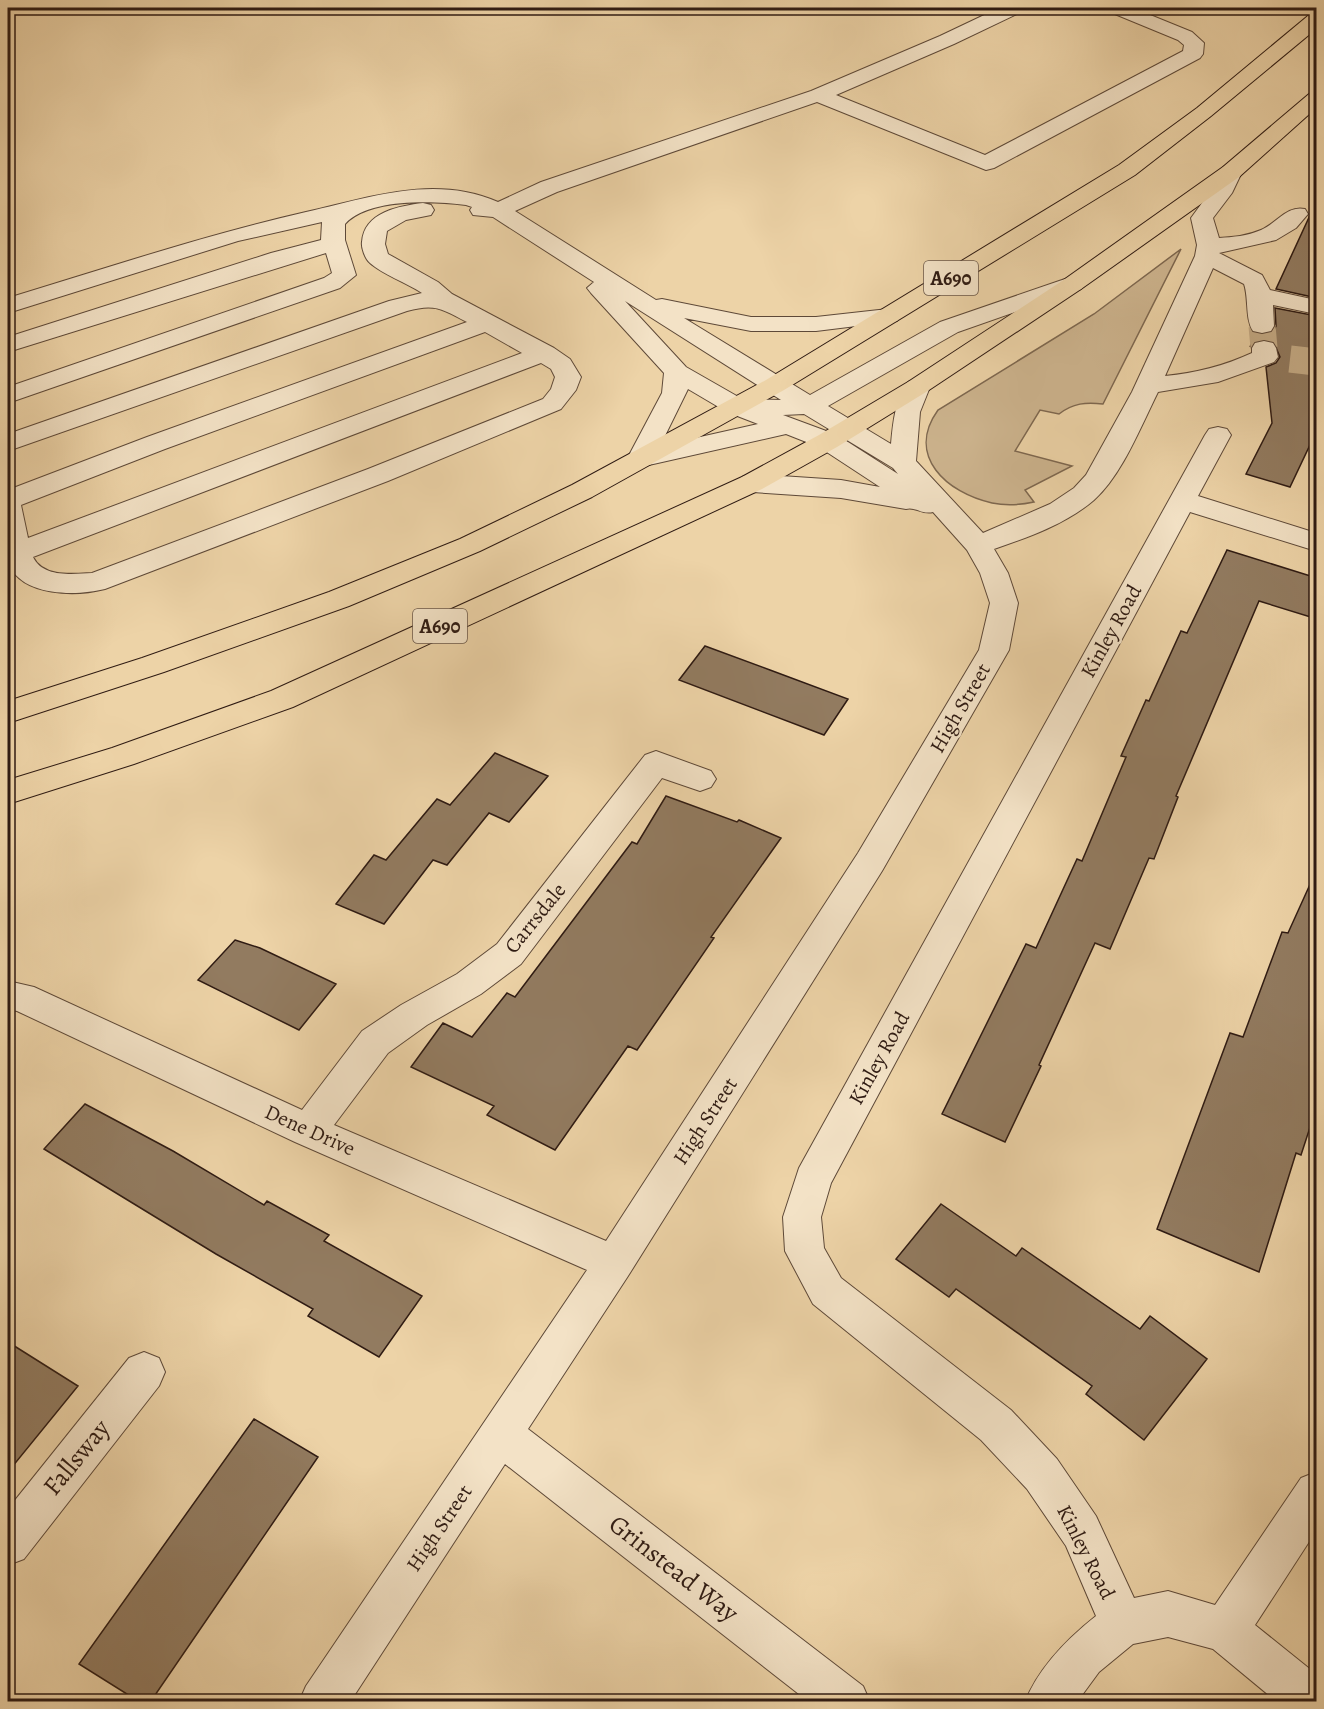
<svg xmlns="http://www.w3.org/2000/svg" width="1324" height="1709" font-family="Alegreya,serif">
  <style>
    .green { fill: #cdb48e; stroke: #7e6850; stroke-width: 1.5 }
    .building { fill: #927b60; stroke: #2f1b13; stroke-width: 1.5 }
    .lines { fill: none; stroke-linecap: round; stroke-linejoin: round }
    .minor-tunnel { stroke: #c7ae89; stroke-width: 27; stroke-dasharray: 27 14; stroke-linecap: butt }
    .minor-casing { stroke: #5e4938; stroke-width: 2 }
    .highway-casing { stroke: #2f1b13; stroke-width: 2 }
    .minor { fill: #f3e2c6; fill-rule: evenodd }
    .highway { fill: #edd3a7; fill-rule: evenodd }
    .labels { text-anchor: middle; stroke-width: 5; stroke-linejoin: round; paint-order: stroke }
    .shield { fill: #f3e2c6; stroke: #6a5749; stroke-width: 1.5 }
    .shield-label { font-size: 20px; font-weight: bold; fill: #2f1b13 }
    .street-label { font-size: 21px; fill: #2f1b13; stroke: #f3e2c6 }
    .near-street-label { font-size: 26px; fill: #2f1b13; stroke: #f3e2c6 }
  </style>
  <rect width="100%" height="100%" fill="#edd3a7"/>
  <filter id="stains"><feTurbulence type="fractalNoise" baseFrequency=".00333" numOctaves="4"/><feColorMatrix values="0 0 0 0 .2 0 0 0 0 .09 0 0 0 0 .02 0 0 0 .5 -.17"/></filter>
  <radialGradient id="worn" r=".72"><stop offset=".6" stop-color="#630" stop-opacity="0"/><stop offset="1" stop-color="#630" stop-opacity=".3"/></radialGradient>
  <path class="green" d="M1181,249L1103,404C1086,402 1073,403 1059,414L1040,410L1015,451L1072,466L1025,490L1034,502C1020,505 1007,506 992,503C947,493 905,456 938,410L1094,314Z"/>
  <path class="building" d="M1317,200V298L1276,289Z
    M1275,308L1317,316V430L1290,487L1246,474L1272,423L1266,367L1276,363L1280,357L1273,341L1264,339L1255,341L1250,347L1256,334L1262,335L1273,332L1276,326Z
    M1227,550L1317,578V619L1259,601L1176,796L1178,797L1154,859L1149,858L1110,949L1095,943L1039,1065L1041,1066L1005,1142L942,1114L1026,944L1036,948L1077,859L1082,861L1126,757L1121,756L1146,700L1149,701L1181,631L1187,633Z
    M705,646L770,670L848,699L824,735L679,680Z
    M495,753L548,776L509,822L489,813L447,865L433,860L384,924L336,904L374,855L386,860L437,799L450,805Z
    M666,796L737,822L739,820L781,838L711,937L714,938L637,1050L628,1046L555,1150L487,1115L494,1106L411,1067L443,1023L472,1037L507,993L515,997L632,842L637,844Z
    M1317,869V1106L1301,1155L1296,1153L1259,1272L1157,1229L1230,1033L1243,1037L1282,932L1288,933Z
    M235,940L260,948L336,984L299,1030L198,980Z
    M85,1104L173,1151L264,1205L267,1201L329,1235L324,1241L422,1296L379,1357L308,1316L313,1309L216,1254L44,1149Z
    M941,1204L1016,1256L1022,1248L1140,1329L1150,1316L1207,1359L1144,1440L1086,1394L1092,1386L956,1289L949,1297L896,1259Z
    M8,1342L78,1386L8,1472Z
    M254,1419L318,1457L151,1701H138L79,1664Z"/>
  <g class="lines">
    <path class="minor-tunnel" d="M1262,326L1264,348
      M1290,359L1316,362"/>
    <defs>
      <path id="minor" d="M999,8H1024L1021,12L954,44L836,95L985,155L1183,51L1184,45L1178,40L1110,12L1108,8H1133L1192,32L1204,43L1203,54L1200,58L994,168L986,170L817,102L557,192L515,211L656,300L662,299L751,317H816L888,309L897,311L900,316L897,321L816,331H751L684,318L810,395L940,322L1065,279L1073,277L1081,279L1085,284L1081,289L958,332L828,406L891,444C893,422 895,400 908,382L917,379L926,382L930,387L920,412L916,461L983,533L1050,504L1074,488L1086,475L1132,392L1195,256L1197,245L1191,218L1210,192L1223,167L1231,165L1239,167L1242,172L1232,193L1213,218L1219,238C1233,237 1247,236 1261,230C1277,223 1287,205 1305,209L1308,214L1296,228L1276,240L1219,253L1262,275L1270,290L1316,300V314L1273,305L1274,326L1271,331L1262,333L1253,331C1245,319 1249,299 1244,284L1213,268L1165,376C1196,373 1224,366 1252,353V348L1255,343L1264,341L1273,343L1276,348L1278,357L1274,362L1218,382L1158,392C1141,426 1122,475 1094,500C1066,524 1029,537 994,549L1008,573L1018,603L1009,650L882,871L628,1276L528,1429L863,1686L870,1702H809L505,1464L350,1702H299L306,1686L587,1270L295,1142L17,1011L8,1009V981L34,987L302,1110L362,1031L401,1005L457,974L497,944L645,755L656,751L711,771L716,779L711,787L700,791L662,778L521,964L481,994L427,1025L388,1053L334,1125L606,1241L858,853L979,650L990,603L980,573L967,550L933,512C922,515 915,506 906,509L841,498L752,492L742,489L738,483L742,477L752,474L841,480L880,487L819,447L786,434L640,467L631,465L627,459L662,393L664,373L591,293L587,288L594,282L493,217L473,215L470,210L472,207L466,205C433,201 369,198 345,224V240L356,275L340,288L8,403V387L324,278L332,273L326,253L8,352V337L271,253L321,240L322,222L238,241L8,313V298C107,268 205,235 306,212C369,198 434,174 498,202L541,182L811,91L940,36ZM625,301L781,400L742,399L686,367ZM688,389L727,412L758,424L660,446ZM804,414L893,468L898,474L837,435L783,415Z
        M423,203L431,205L434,210L431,215L406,220L387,231L385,244L388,254L438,282L452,294L554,348L570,359L581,377L576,390L561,409L388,481L105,589C77,596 22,597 9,564C4,553 8,506 8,490L147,437L467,322C442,309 435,303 407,311L8,451V434L389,301L422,293C407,283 382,274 370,263C365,259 361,247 362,242C364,212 399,206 423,203ZM485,332L522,353L28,538L21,505L165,449ZM541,363L551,369L555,377L551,389L543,399L368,469L92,573C73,574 43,578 33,557Z
        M1218,427L1227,429L1231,435L1198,496L1316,533V551L1190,512L831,1183L821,1217L824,1248L841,1278L1011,1410L1057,1459L1096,1516L1134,1598L1168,1591L1215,1605L1301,1478L1316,1472V1531L1255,1625L1316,1674V1702H1277L1213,1649L1168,1637L1133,1644L1099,1672L1077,1702H1025C1039,1667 1067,1639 1096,1616L1066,1546L1027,1489L981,1440L813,1304L785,1251L783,1217L799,1168L1205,435L1209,429Z
        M144,1352L159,1358L165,1372L159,1386L24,1559L8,1565V1509L129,1358Z"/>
      <path id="highway" d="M1316,13V29L1211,116L1135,175L784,390L592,497L480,551L349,606L164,672L8,723V701L142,658L329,592L460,539L572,485L766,380L1119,165L1197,108L1309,15Z
        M1316,92V108L1239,177L1081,289L926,392L837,447L762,489L293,707L134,764L8,804V780L112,748L271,691L742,477L819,435L908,382L1065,279L1223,167L1309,94Z"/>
    </defs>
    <use href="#minor" class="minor-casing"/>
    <use href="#highway" class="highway-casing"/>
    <use href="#minor" class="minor"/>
    <use href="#highway" class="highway"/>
  </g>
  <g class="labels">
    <g class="shield">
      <rect x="924" y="261" width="54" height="34" rx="4.5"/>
      <rect x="413" y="609" width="54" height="34" rx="4.5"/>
    </g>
    <g class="shield-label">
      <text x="951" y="285">A690</text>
      <text x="440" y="633">A690</text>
    </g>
    <g class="street-label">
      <text transform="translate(1111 631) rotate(-61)" y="7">Kinley Road</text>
      <text transform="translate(960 708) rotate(-60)" y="7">High Street</text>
      <text transform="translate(535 918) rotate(-51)" y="7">Carrsdale</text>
      <text transform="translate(879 1058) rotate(-61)" y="7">Kinley Road</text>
      <text transform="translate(705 1121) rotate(-57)" y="7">High Street</text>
      <text transform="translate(310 1130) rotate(24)" y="7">Dene Drive</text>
      <text transform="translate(439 1528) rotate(-56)" y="7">High Street</text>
      <text transform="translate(1086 1552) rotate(63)" y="7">Kinley Road</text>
    </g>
    <g class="near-street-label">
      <text transform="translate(76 1457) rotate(-51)" y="9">Fallsway</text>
      <text transform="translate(674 1568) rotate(38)" y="9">Grinstead Way</text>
    </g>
  </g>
  <rect width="1324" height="1709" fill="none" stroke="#edd3a7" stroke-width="30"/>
  <rect x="9" y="9" width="1306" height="1691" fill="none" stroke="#2f1b13" stroke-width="3"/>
  <rect x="15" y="15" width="1294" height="1679" fill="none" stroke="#2f1b13" stroke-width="1.5"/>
  <rect width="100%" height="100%" filter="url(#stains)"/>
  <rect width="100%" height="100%" fill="url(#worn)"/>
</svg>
